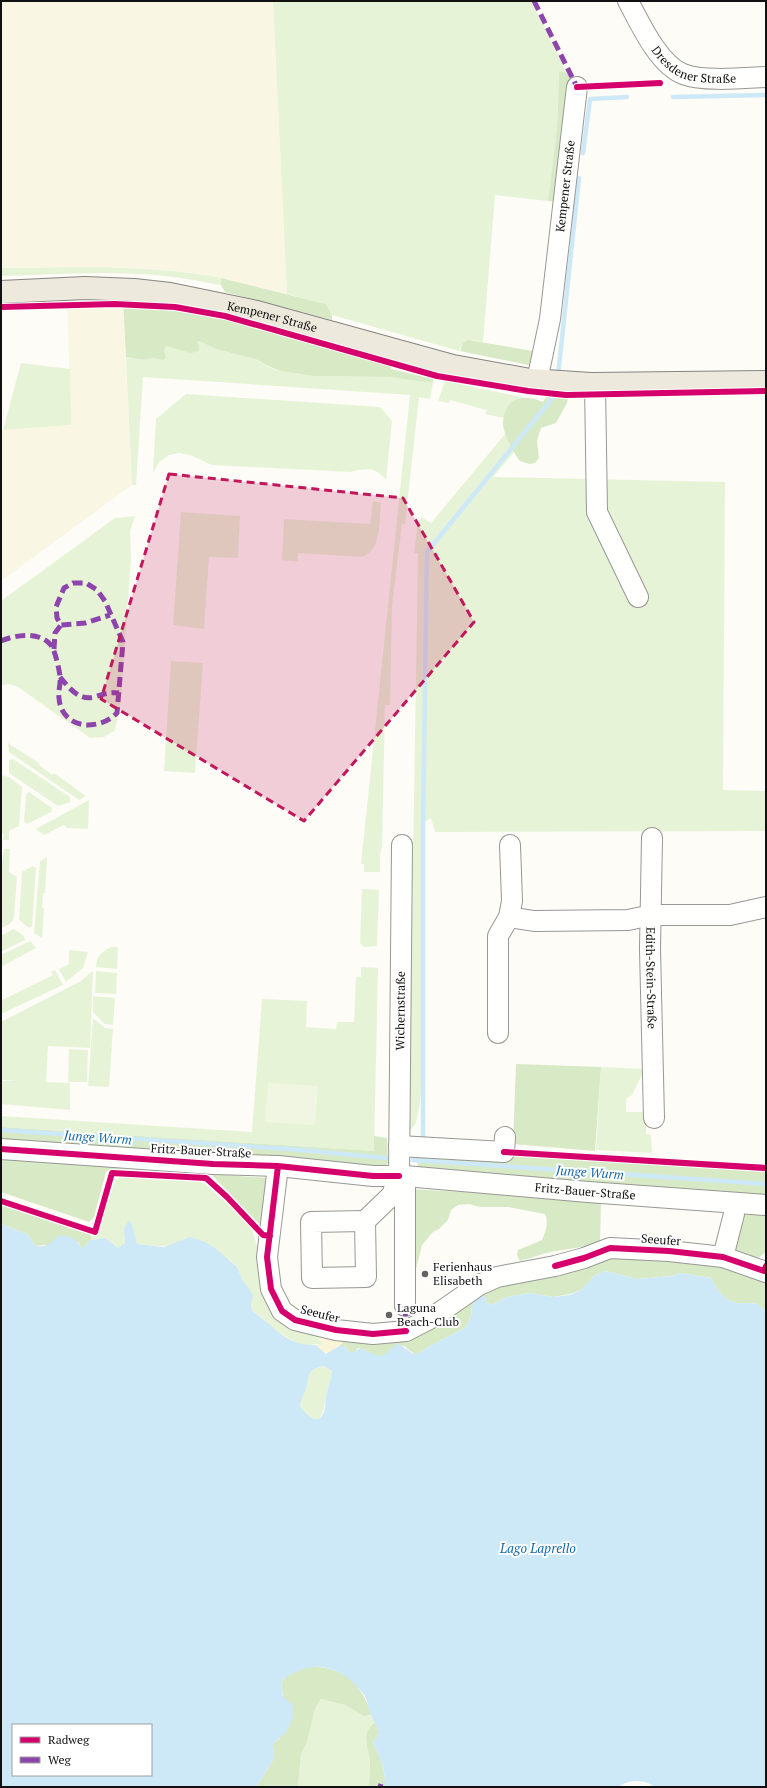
<svg xmlns="http://www.w3.org/2000/svg" width="767" height="1788" font-family="'PT Serif',serif">
  <style>
    .farmland { fill: #f9f7e4 }
    .green { fill: #e7f3d7 }
    .forest { fill: #d8eac5 }
    .sand { fill: #fcf4d9 }
    .pitch { fill: #f0f6e1 }
    .water { fill: #cde8f7; fill-rule: evenodd }
    .lines { fill: none; stroke-linecap: round; stroke-linejoin: round }
    .stream { stroke: #cde8f7; stroke-width: 4.5 }
    .minor-casing { stroke: #979795; stroke-width: 22 }
    .major-casing { stroke: #858482; stroke-width: 24 }
    .minor { stroke: #fffffe; stroke-width: 20 }
    .major { stroke: #ede9dc; stroke-width: 22 }
    .quiet { stroke: #8e44ad; stroke-width: 5; stroke-dasharray: 10 5; stroke-linecap: butt }
    .cycleway-casing { stroke: #fff; stroke-width: 8 }
    .cycleway { stroke: #d6006c; stroke-width: 6 }
    .marked { fill: #c2185b; fill-opacity: 0.2; stroke: #c2185b; stroke-width: 3; stroke-dasharray: 8 5; stroke-linejoin: round }
    .poi-dot { fill: #646362; stroke: #fff; stroke-width: 1.5 }
    .labels { text-anchor: middle; stroke-width: 4; stroke-linejoin: round; paint-order: stroke }
    .street-label { font-size: 12px; fill: #111; stroke: #fff }
    .poi-label { font-size: 12px; fill: #111; stroke: #fff; text-anchor: start }
    .water-label { font-size: 13px; font-style: italic; fill: #1768a6; stroke: #fff }
  </style>
  <rect width="100%" height="100%" fill="#fdfcf7"/>
  <path class="farmland" d="M1,1H273L287,294L195,273L153,269L105,267L1,268Z
    M123,301L132,485L1,581V430L71,425L67,304Z"/>
  <path class="green" d="M273,1H531L568,73L559,71L557,128L548,201L495,195L483,342C469,340 465,337 459,351L332,315L326,304L287,294Z
    M105,267C145,269 183,270 221,278V285C193,280 166,275 139,274C93,271 47,275 1,276V268Z
    M199,341L216,349L258,360L268,367L281,371L313,376L389,377L433,383L430,399L419,397L405,524H402L392,606L390,705H385L382,847L380,854V872H364V864H361L410,395L143,377L136,485H132L126,357L146,360L152,358L163,360V350L166,346L174,347Z
    M21,363L70,369L71,425L3,430Z
    M445,381L521,397C511,402 507,408 504,418L485,414L487,410L450,400L449,403L438,401Z
    M186,394L380,407L392,421L386,480C376,467 365,468 351,472L212,465L190,455L179,453L169,455L159,462L153,473L156,419Z
    M506,433L514,452L493,477L725,482L723,790L766,791V831L435,832L431,818L424,822L422,915L424,1035L420,1103L416,1123L405,1137L409,1104L418,553H414L418,523L421,517L431,523Z
    M373,501L381,503C379,521 382,550 362,557L298,553V562L282,560L284,519L370,524Z
    M181,512L240,516L238,558L209,557L204,629L173,625Z
    M135,516L130,531L131,559L121,697L117,722L114,731L104,737L90,738L18,687L9,684L1,685V601L115,518Z
    M171,661L203,663L195,773L164,771Z
    M8,743L40,764L39,765L52,775L54,773L86,796L79,800L9,752Z
    M13,759L70,797V802L58,806L9,773V760Z
    M1,775L9,777L22,787L19,826L9,831V840H3L4,834L1,832Z
    M29,792L52,808L51,812L27,824L24,822L26,794Z
    M89,800L88,829L67,828L64,825L44,835L36,829Z
    M4,849H10L9,872L17,877L14,918L10,924L1,928V871Z
    M47,857L45,893H43L42,908H44L42,938L34,933L40,861Z
    M33,866L36,868L32,926L29,928L19,920L22,872Z
    M362,889L379,890L377,946L364,947L360,943Z
    M14,929L24,936L25,940L1,952V936Z
    M30,941L36,948L1,967V955Z
    M112,947H118L117,969L96,967C96,956 102,951 112,947Z
    M69,950L88,952L83,968L66,982L59,969L69,964Z
    M361,967L378,968L374,1151L1,1127V1116L252,1132L262,999L307,1001L306,1027L336,1029L337,1022H354L356,977H361Z
    M55,970L63,985L1,1014V999L2,1000L53,975L51,972Z
    M96,971L117,973L116,994L95,993Z
    M91,972H93L90,1048L48,1046L46,1082L70,1083V1110L1,1104V1081H18L1,1080V1022L81,981Z
    M93,996L115,998L113,1025L105,1024L93,1012Z
    M93,1018L105,1028L113,1029L109,1087L88,1086Z
    M69,1049L88,1050L87,1082H68Z
    M601,1067L645,1069L632,1095L626,1099V1112H646V1134L651,1135L652,1153L596,1150Z
    M120,1177L199,1182L205,1184L247,1221L252,1228L277,1320L319,1333L318,1338L324,1344L321,1346L317,1344L306,1346L293,1341L272,1328L264,1319L252,1311L251,1303L253,1299L242,1279L237,1267L231,1261L223,1256L215,1248L184,1239C167,1249 157,1246 137,1244L132,1227L124,1229L125,1243L118,1248L105,1238L91,1240V1235L98,1233L115,1181Z
    M325,1366L332,1372C331,1380 328,1387 326,1396C323,1418 318,1432 300,1406C301,1400 303,1397 305,1391C311,1376 304,1370 325,1366Z
    M321,1699L345,1705L364,1716L371,1715L375,1722C361,1734 367,1741 369,1756C371,1765 369,1777 369,1787H298L301,1754L307,1742L315,1709Z"/>
  <path class="forest" d="M559,71L568,73L571,82L561,202L548,201L557,128Z
    M221,278L326,304L332,315V320L225,292L221,285Z
    M123,301C197,302 267,326 338,346C356,351 375,355 394,359L391,369L433,379V383L389,377L313,376L281,371L268,366L258,360L216,349L199,341L197,342L199,346V351L191,353L166,346L164,350L166,358L163,360L152,358L146,360L126,357Z
    M468,340L533,351V366L460,351L463,343Z
    M561,392L568,397L567,403L556,423L541,428L537,441L539,458L535,463L529,464L520,461C514,454 502,431 503,422C506,396 523,394 543,402L549,393L558,396Z
    M516,1064L601,1067L595,1151L513,1144Z
    M1,1127L374,1151V1136L387,1138L388,1163L385,1167L1,1141Z
    M425,1153L598,1160L766,1172V1195L509,1176L418,1168C417,1161 417,1156 425,1153Z
    M1,1156L126,1165V1169L109,1170L106,1172L94,1217L89,1222L1,1192Z
    M211,1174L268,1178L263,1227L260,1225Z
    M409,1189L595,1199L601,1203L600,1244L550,1252L520,1261L517,1255L518,1250L542,1240C546,1230 549,1224 545,1214L508,1207H480L469,1204L458,1205L451,1210L448,1220L439,1229L433,1232L422,1245L415,1273Z
    M1,1205L91,1235V1240L84,1247H81L78,1242L36,1246L27,1234L1,1224Z
    M738,1209L766,1211V1252L754,1261L731,1252Z
    M613,1252L724,1262L751,1278L763,1275L766,1277V1312C756,1300 751,1304 738,1303C725,1302 716,1289 711,1278L680,1273L672,1276L637,1279L606,1271L595,1275L581,1290L570,1294L553,1297L530,1293L507,1297L491,1305L487,1303L485,1297L477,1294L472,1307L471,1316L465,1328L428,1347L420,1353L414,1354L404,1346H396C392,1348 388,1354 383,1356C374,1358 366,1349 358,1348L354,1353H350L345,1346H339L344,1341L367,1344L391,1340L477,1291Z
    M307,1667C340,1665 363,1683 371,1715L364,1716L345,1705L321,1699L315,1709L307,1742L301,1754L298,1787H256L274,1759L273,1744L280,1738L283,1697L281,1683L288,1674Z
    M375,1722C379,1730 380,1736 373,1742C380,1757 386,1771 385,1787H369C369,1777 371,1765 369,1756C367,1741 361,1734 375,1722Z"/>
  <path class="sand" d="M319,1333L344,1341L330,1353L326,1354L316,1345L320,1344L321,1346L324,1344L318,1338Z"/>
  <path class="pitch" d="M268,1083L318,1086L315,1125L265,1122Z"/>
  <path class="water" d="M128,1221L131,1222L137,1244L164,1247L190,1237L205,1242L215,1248L237,1267L242,1279L253,1295V1299L251,1303L252,1311C274,1325 286,1347 316,1345L326,1354L339,1346H345L350,1353L354,1352L360,1348L375,1355L383,1356L398,1343L413,1354L420,1353L428,1347L465,1328L471,1316L472,1307L477,1294H481L485,1297L487,1303L491,1305L507,1297L530,1293L553,1297L570,1295L581,1290L595,1275L606,1271L637,1279L672,1276L680,1273L711,1278C716,1289 725,1302 738,1303C751,1304 756,1300 766,1312V1787H654C646,1779 627,1779 619,1787H385C386,1771 380,1757 373,1742C383,1732 376,1726 371,1715C368,1708 368,1701 364,1695C350,1675 325,1660 301,1670C292,1674 286,1675 281,1683L283,1697L293,1705V1717L289,1727L285,1733L273,1744L274,1759L256,1787H1V1224L27,1234L36,1246C46,1248 51,1243 58,1236C70,1235 74,1237 81,1247H84L91,1240L105,1238L118,1248L125,1243L124,1229ZM324,1366L332,1371C331,1380 328,1387 326,1396C325,1402 326,1409 323,1414C317,1427 305,1413 300,1406C301,1400 303,1397 305,1391C311,1377 304,1370 324,1366ZM13,1725H151V1775H13Z"/>
  <g class="lines">
    <path class="stream" d="M673,97L766,95
      M583,153L590,99L627,97
      M558,376L579,178
      M1,1130L290,1149L386,1158
      M423,1138V827L427,552L555,395L556,387
      M413,1160L766,1184"/>
    <defs>
      <g id="minor">
        <path id="s1" d="M628,1C640,23 658,64 683,74C703,82 744,78 766,77"/>
        <path id="s2" d="M537,381L550,319L577,87"/>
        <path d="M595,384L597,512L638,597"/>
        <path id="s3" d="M652,838L650,949L654,1118"/>
        <path d="M509,917L534,921L628,920L652,915H730L766,907"/>
        <path d="M498,1033V936L509,917L512,901L510,845"/>
        <path d="M399,1146L504,1152L505,1137"/>
        <path id="s4" d="M1,1149L213,1164L278,1166L373,1176H405L588,1192L766,1205"/>
        <path d="M278,1166L267,1257L271,1289L282,1311L295,1320L336,1330L373,1334L406,1331L433,1317L479,1285L497,1277L555,1266L584,1258L610,1248L669,1251L723,1257L766,1272"/>
        <path d="M405,1176V1306"/>
        <path id="s5" d="M365,1221L392,1195L399,1176L402,845"/>
        <path d="M365,1221L366,1277L312,1278L311,1222Z"/>
        <path d="M723,1257L734,1214L733,1203"/>
      </g>
      <g id="major">
        <path id="s6" d="M1,292L85,288L134,290L170,294L257,312L453,366L530,380L591,384L766,382"/>
      </g>
    </defs>
    <use href="#minor" class="minor-casing"/>
    <use href="#major" class="major-casing"/>
    <use href="#minor" class="minor"/>
    <use href="#major" class="major"/>
    <path class="quiet" d="M534,1L577,87H580
      M1,641C15,635 38,631 50,644C55,649 59,669 60,676C61,683 58,691 59,698C60,714 71,724 87,725C99,725 109,721 117,713L123,642L105,601L97,590L86,583H73L64,588L56,607L57,618L61,625L85,623L110,615
      M54,649L55,633L61,625
      M60,677C69,688 79,701 94,697C104,694 109,692 119,693
      M405,1306L406,1331
      M380,1787L381,1784"/>
    <defs>
      <path id="cycleway" d="M577,87L660,83
        M1,307L115,304L175,307L225,316L437,376L528,391L566,395L766,391
        M1,1149L213,1164L278,1166L373,1176H399
        M504,1152L766,1168
        M278,1166L267,1257L271,1289L282,1311L295,1320L336,1330L373,1334L406,1331
        M1,1201L95,1232L112,1173L206,1178L227,1197L263,1235L270,1236
        M555,1266L584,1258L610,1248L669,1251L723,1257L764,1271L766,1266"/>
    </defs>
    <use href="#cycleway" class="cycleway-casing"/>
    <use href="#cycleway" class="cycleway"/>
  </g>
  <path class="marked" d="M169,474L403,498L474,622L304,821L101,699Z"/>
  <g class="poi-dot">
    <circle cx="425" cy="1274" r="4"/>
    <circle cx="389" cy="1315" r="4"/>
  </g>
  <g class="labels">
    <g class="street-label">
      <text dy="4" stroke="none"><textPath href="#s1" startOffset="100">Dresdener Straße</textPath></text>
      <text dy="4" stroke="none"><textPath href="#s2" startOffset="197">Kempener Straße</textPath></text>
      <text dy="4" stroke="none"><textPath href="#s6" startOffset="274">Kempener Straße</textPath></text>
      <text dy="4" stroke="none"><textPath href="#s3" startOffset="140">Edith-Stein-Straße</textPath></text>
      <text dy="4" stroke="none"><textPath href="#s5" startOffset="223">Wichernstraße</textPath></text>
      <text transform="translate(201 1151) rotate(3)" y="4">Fritz-Bauer-Straße</text>
      <text dy="4" stroke="none"><textPath href="#s4" startOffset="586">Fritz-Bauer-Straße</textPath></text>
      <text transform="translate(661 1240) rotate(4)" y="4">Seeufer</text>
      <text transform="translate(320 1314) rotate(14)" y="4">Seeufer</text>
    </g>
    <g class="poi-label">
      <text x="433" y="1271">Ferienhaus<tspan x="433" dy="14">Elisabeth</tspan></text>
      <text x="397" y="1312">Laguna<tspan x="397" dy="14">Beach-Club</tspan></text>
    </g>
    <g class="water-label">
      <text transform="translate(98 1137) rotate(4)" y="5">Junge Wurm</text>
      <text transform="translate(590 1172) rotate(4)" y="5">Junge Wurm</text>
      <text x="538" y="1553">Lago Laprello</text>
    </g>
  </g>
  <rect width="767" height="1788" fill="none" stroke="#111111" stroke-width="4"/>
  <rect x="12" y="1724" width="140" height="52" fill="#ffffff" stroke="#a0a0a0"/>
  <rect x="20" y="1737" width="20" height="6" fill="#d6006c" stroke="#a0a0a0"/>
  <text x="48" y="1744" font-size="12" fill="#111111">Radweg</text>
  <rect x="20" y="1757" width="20" height="6" fill="#8e44ad" stroke="#a0a0a0"/>
  <text x="48" y="1764" font-size="12" fill="#111111">Weg</text>
</svg>
